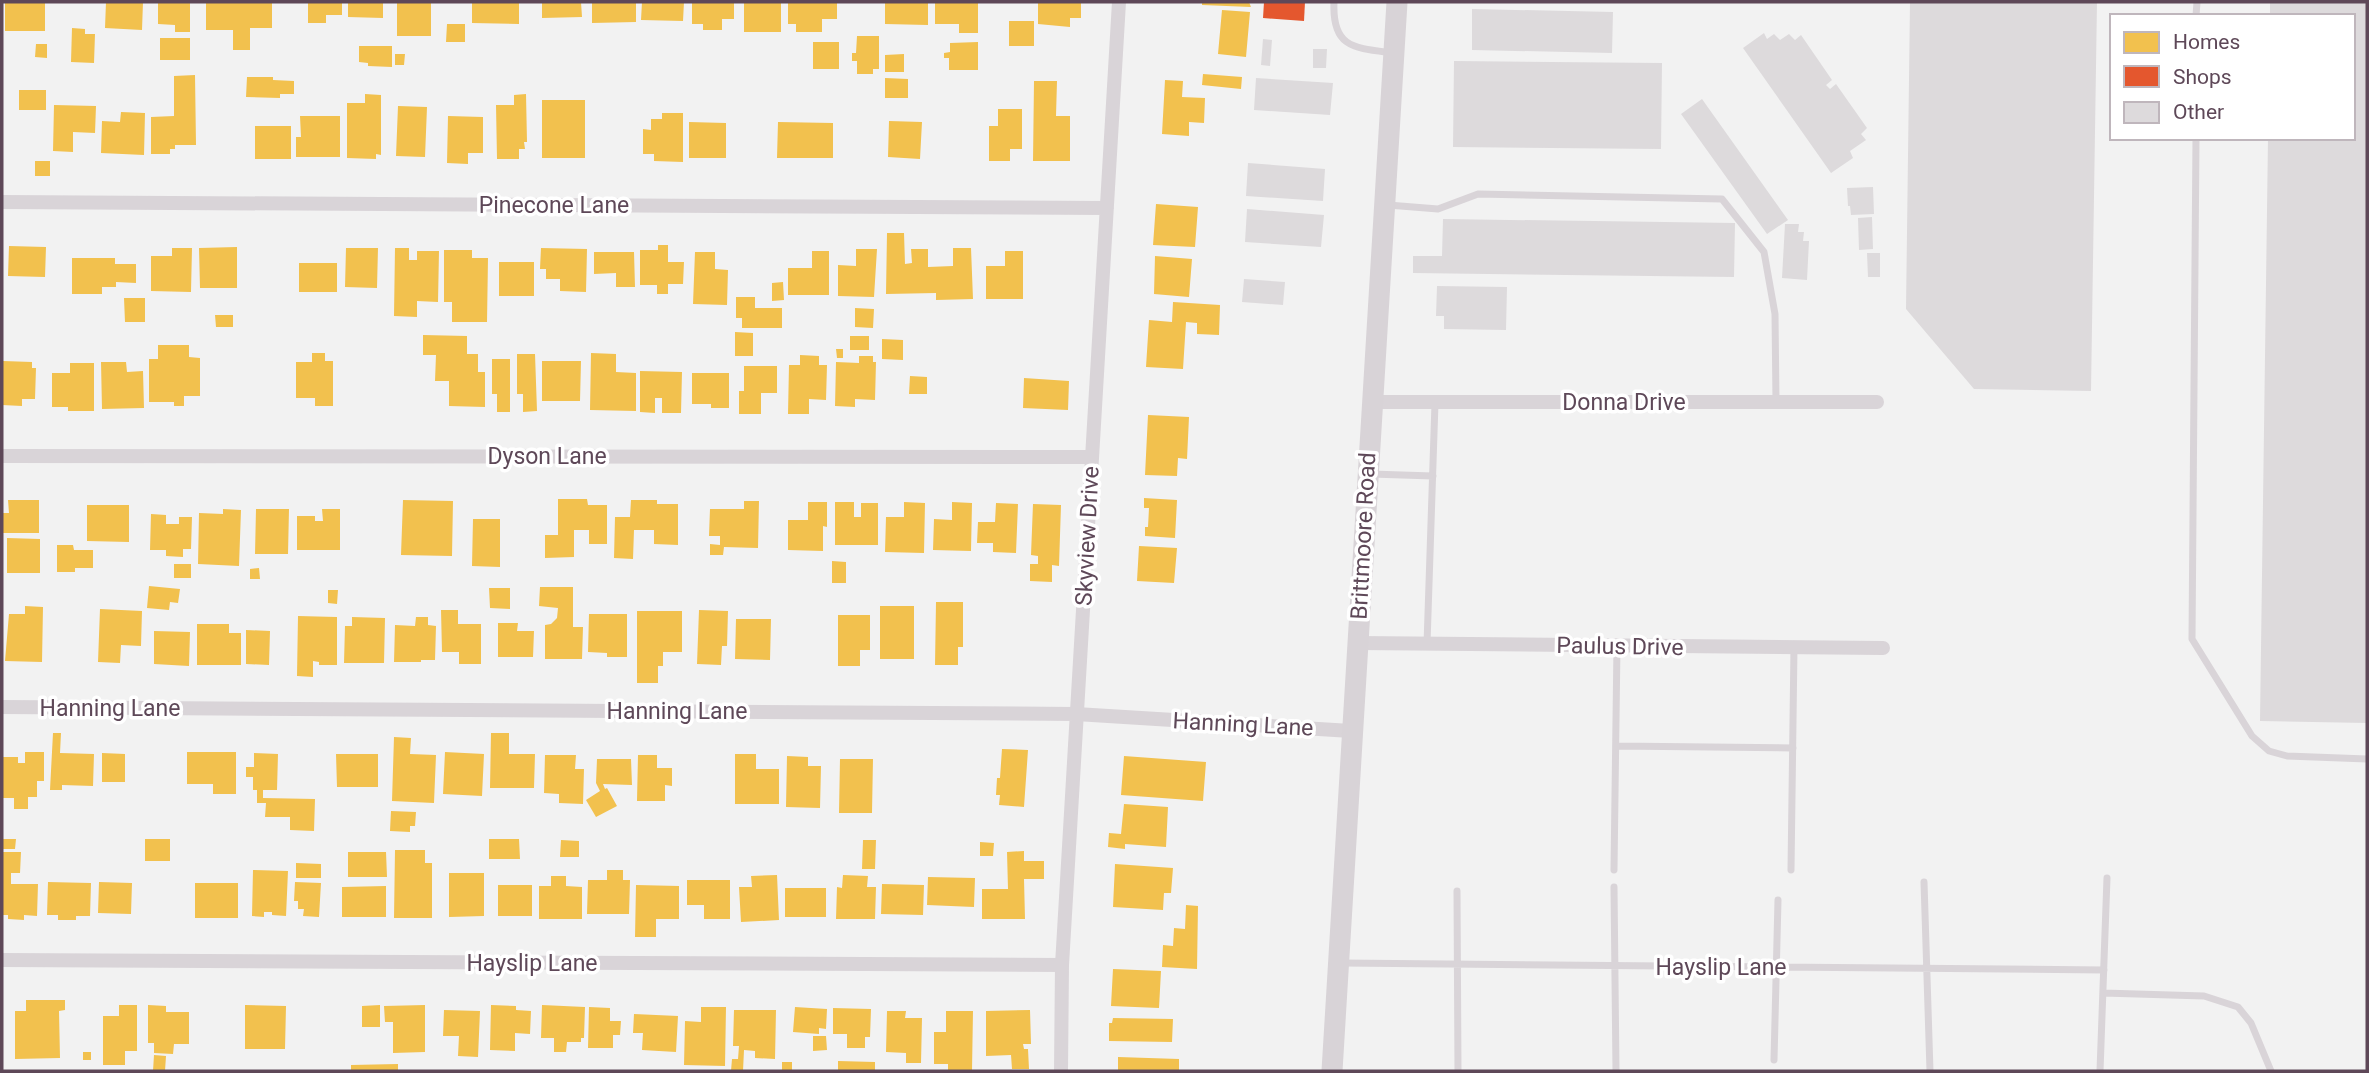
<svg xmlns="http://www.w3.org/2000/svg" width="2369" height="1073" font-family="Roboto,sans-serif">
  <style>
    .homes { fill: #f2c14e }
    .shops { fill: #e4572e }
    .building { fill: #dddadc }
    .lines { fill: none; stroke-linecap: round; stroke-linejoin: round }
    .service { stroke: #d9d4d8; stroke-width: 7 }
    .minor { stroke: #d9d4d8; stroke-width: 14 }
    .secondary { stroke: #d8d3d7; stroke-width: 21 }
    .labels { text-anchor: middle; stroke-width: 7; stroke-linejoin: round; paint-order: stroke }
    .street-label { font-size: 23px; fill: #5e4858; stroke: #fff }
  </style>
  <rect width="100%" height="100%" fill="#f2f2f2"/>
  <path class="homes" d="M5,2H45V31H5Z
    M106,2H143L142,30L105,28Z
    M158,2H190V32H175V25L158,24Z
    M206,2H272V28H250V50H233V30H206Z
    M308,2H342V15H326V23H308Z
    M348,2H383V18L348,17Z
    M397,2H431V36H397Z
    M472,2H519V24L472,23Z
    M542,2H581L582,17L542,18Z
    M592,2H636V22L592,23Z
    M642,2H684L683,21L641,20Z
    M692,2H734V19H722V30H703V24H692Z
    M744,2H781V32H744Z
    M788,2H837V19H822V32H796V24H788Z
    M885,2H928V25L885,24Z
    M935,2H978V33H959V24H935Z
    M1038,2H1081V18H1070V27L1038,24Z
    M1202,2H1249L1251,7L1202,5Z
    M1222,10L1250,12L1246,57L1218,54Z
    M1009,21H1034V46H1009Z
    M447,24H465V42H446Z
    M72,28L85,29V34H95L94,63L71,62Z
    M857,36H879V69H873V74H857V61H852V53H856Z
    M160,38H190V60H160Z
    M813,42H839V69H813Z
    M978,42V70H949V58H944V53L950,52V43Z
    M36,44H47V58L35,57Z
    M359,46H392V67L368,66V63L359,62Z
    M395,54H405L404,65H395Z
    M904,54V72H885V55Z
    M1203,74L1242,77L1241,89L1202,85Z
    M195,75L196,145H175V149H170V154H151V117L174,116V76Z
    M247,77H273V80L294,81V94H280V98L246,97Z
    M885,78L908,79V98H885Z
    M1165,80L1183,81L1182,97L1205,98L1204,123L1189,122V136L1162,134Z
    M1034,81H1057L1056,116H1070V161H1033Z
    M19,90H46V110H19Z
    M365,94L381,95V155L376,154V159L347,158V103H365Z
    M526,94L527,142H524L525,149H519V159H497L496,105H514V95Z
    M542,100H585V158H542Z
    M54,105L96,106L95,133L73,132V152L53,151Z
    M398,106L427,107L425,157L396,156Z
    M998,109H1022V149H1010V161H989V126H998Z
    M121,112L145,113L144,155L101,153L102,121L120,122Z
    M662,113H683V162L654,161V154H643V129L651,130V119H662Z
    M300,116H340V157H296V137H301Z
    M448,116L483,117V153H468V164L447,163Z
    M889,121L922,122L920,159L888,157Z
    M689,122L726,123V158H689Z
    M778,122L833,123V158H777Z
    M255,126H291V159H255Z
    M35,161H50V176H35Z
    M1156,204L1198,207L1195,247L1153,245Z
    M887,233H904L905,264L912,263L911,249H928V267L953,266V248H971L973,299L936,300V293L886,294Z
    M658,245H668V262H684L683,284H668V294H657V285H640V250H658Z
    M9,246L46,247L45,277L8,276Z
    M237,247V288H200L199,248Z
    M172,248H192L191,292L151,291V256H172Z
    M346,248H378L377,288L345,287Z
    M395,248H409V260H417V251H439L438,302L417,301V317L394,316Z
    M541,248L587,249L586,292L560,291V279H546V269H540Z
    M856,249H877L874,297L838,296V265L856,266Z
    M444,250H472V258H488L487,322H452V302H444Z
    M812,251H829V295H788V268H812Z
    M1005,251H1023V299H986V266H1005Z
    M594,252H634L635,287H616V273L594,274Z
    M695,252H715V269L728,270L727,305L693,304Z
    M1155,256L1192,259L1189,297L1154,294Z
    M72,258H115V264H136V283L116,282V287H102V294H72Z
    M499,262H534V296H499Z
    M299,263H337V292H299Z
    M783,282L784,300L772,301V283Z
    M736,297H755V308H782V328H742V318H736Z
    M124,298H145V322H125Z
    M1173,302L1220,305L1219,335L1197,334V323L1186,322L1183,369L1146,367L1149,320L1172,322Z
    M855,308L874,309L873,328L855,327Z
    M215,315H233V327H216Z
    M735,332L753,333V356H735Z
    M423,335L467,336V354H478V372H485V407L449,406V381H435L436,355H423Z
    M850,336H869V350H850Z
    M882,339L903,340V360L882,359Z
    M158,345H189V357L200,358V396H184V406H174V402H149V359H158Z
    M836,349H843V358H837Z
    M312,353H325V361H333V406H315V398H296V362H312Z
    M591,353L616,354V372L636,373V411L590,410Z
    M517,354H535L537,411L523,412V394H517Z
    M800,355L819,356V365H827L826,400L809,399V414H788L789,365H800Z
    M859,356H873V362H876L875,400L855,399V407L835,406L836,362L859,363Z
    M492,359H510V412H497V394H492Z
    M3,361L32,362V368H36L35,399H22V406L2,405Z
    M542,361H581L580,401H542Z
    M101,362H126L127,372L143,371L144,408L102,409Z
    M70,363H94V411H68V407H52V373H70Z
    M744,366H777V393H761V414H739V391H744Z
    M640,371L682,372L681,413H662V398H655V413L640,412Z
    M692,373H729V408H711V404H692Z
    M910,376L927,377V394H909Z
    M1024,378L1069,381L1068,410L1023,408Z
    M1148,415L1189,417L1187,459L1178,458L1177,476L1145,475Z
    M1144,498L1177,500L1175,538L1145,536V527H1148L1149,508H1144Z
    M558,499H587L588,505H607V544H589V530H574V557L545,558V535H558Z
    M8,500H39V533H2V513H9Z
    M403,500L453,501L452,556L401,555Z
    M631,500H657V504H678V545L654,544V530H634L633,559L614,558L615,517H630Z
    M744,501H759L758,548L724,547L723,555H710V544L720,545V536H709L710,509H744Z
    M808,502H827V527L823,526V551L788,550V520H808Z
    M835,502H854V517H861V503H878V545H835Z
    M904,502L925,503L924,553L885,552L886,517H904Z
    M952,502L972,503L971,551L933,550L934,519L952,520Z
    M996,503L1018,504L1016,553L993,552V543H977L978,522H995Z
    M1033,504L1061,505L1059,566L1052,565V582L1030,581V564H1038V556L1031,555Z
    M87,505H129V542L87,541Z
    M223,509L241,510L239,566L198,564L199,513L223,514Z
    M256,509H289L288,554H255Z
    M322,509H340V550H297V516H315V521H323Z
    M151,514L166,515V524H179V517H192L191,549H183V557L166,556V550H150Z
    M473,519H500V567L472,566Z
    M7,538L40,539V573H7Z
    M57,545H73L74,550H93V568H75V572H57Z
    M1139,546L1177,548L1174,583L1137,581Z
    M832,561L846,562V583H832Z
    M174,564H191V578H174Z
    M259,568L260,579H250V569Z
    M149,586L180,589L178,603L170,602L169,610L147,608Z
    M540,587H573V627H583L582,659H545V625L551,624L557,618L558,608L539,606Z
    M489,588H510V609L490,608Z
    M328,590H338L337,604L328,603Z
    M936,602H963V647H958V665H935Z
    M25,606L43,607L42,662L5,661L9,614H25Z
    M880,606H914V659H880Z
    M100,609L142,611L141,646L121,645L120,663L98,662Z
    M441,610H458V624H481V664H459V652H442Z
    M699,610L728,611L727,646H722L721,665L697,664Z
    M637,611H682V652H663V666H658V683H637Z
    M589,614H627V657H607V653L588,652Z
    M838,615H870V650H860V666H838Z
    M298,616L337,617V665H319V662L313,661V677L297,676Z
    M352,617L385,618L384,663H344L345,626H352Z
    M416,617H428V625L436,626L435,660H421V662H394L395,625L415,626Z
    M736,619H771L770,660L735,659Z
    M498,623H518L517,631H534L533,657H498Z
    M197,624H229V633H241V665H197Z
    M246,630L270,631L269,665L246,664Z
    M154,631L190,632L189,666L154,664Z
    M53,733H61L60,753L94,754L93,786L62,785V790H50Z
    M491,733H509V754H535L534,788H490Z
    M394,737L411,738L410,754L436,755L434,803L392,801Z
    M1002,749L1028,750L1024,807L999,805L1000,795H996L997,778H1000Z
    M25,752H44V781H37V797H28V809H14V798H2V757H18V763H25Z
    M187,752H236V794H213V784H187Z
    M445,752L484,754L482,796L443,794Z
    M102,753L125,754V782H102Z
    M254,753L278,754L277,790H263V798L315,799L314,831L290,830V817H265L266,803H257V790H253V777H246V767H254Z
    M336,754H378V787H337Z
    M735,754H756V769H779V804H735Z
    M545,755H576L575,769H584L583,804L559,803V794L544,793Z
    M638,755H657V768H672V786L665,785V801H637Z
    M787,756L808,757V766H821L820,808L786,807Z
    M1124,756L1206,762L1203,801L1121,795Z
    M597,759H631L632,785L603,784L605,789L607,788L617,806L596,817L586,800L600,791L596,783Z
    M840,759H873L872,813H839Z
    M1124,804L1168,807L1166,847L1125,844V849L1108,847L1109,833L1121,834Z
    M391,811L416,812L415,826H410V832L390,831Z
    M2,839H16L15,849H2Z
    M145,839H170V861H145Z
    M489,839H519L520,859H489Z
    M561,840L579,841V857H560Z
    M863,840H876L875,869H862Z
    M980,842L994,843L993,856H980Z
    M395,850H425V863H432V918H394Z
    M1024,851V861H1044V879H1024L1025,919H982V889H1008L1007,852Z
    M2,852H21L20,873H11V884H38L37,916L24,915V920L8,919V915H2Z
    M348,852H386L387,877H348Z
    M296,863L321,864V878H296Z
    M1115,864L1173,868L1171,893H1164L1163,910L1113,907Z
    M253,870L288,871L286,916L272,915V912H264V917L252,916Z
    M607,870H623V880H630L629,914H587L588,880H607Z
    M449,873H484V916L449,917Z
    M777,875L779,920L741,922L739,887H752L751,876Z
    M843,875L868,876L867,887H876L875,919H836L837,887L842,888Z
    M551,876H566V886L582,887V919H539V886H551Z
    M928,877L975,878L974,907L927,905Z
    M687,880H730V919H704V905H687Z
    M48,882L91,883L90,916H76V920H58V915H47Z
    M99,882L132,883L131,914L98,913Z
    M295,882L321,883L319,917L303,916L304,909H298V901H294Z
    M195,883H238V918H195Z
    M882,884L924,885L923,915L881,914Z
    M498,885H532V916H498Z
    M636,885L679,886V919H656V937H635Z
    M386,886V917H342V887Z
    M785,888H826V917H785Z
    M1186,905L1198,906L1197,969L1162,967L1163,945L1173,946L1174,928L1185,929Z
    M1113,969L1161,971L1159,1008L1111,1006Z
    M26,1000H65V1010L59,1011L60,1058L15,1059V1011H26Z
    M119,1005H137V1051H125V1065H103V1016H119Z
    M148,1005L166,1006V1012H189V1044H174L173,1054L154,1053V1043H148Z
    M245,1005L286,1006L285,1049H245Z
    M380,1005V1027H362V1006Z
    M425,1005V1052L393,1053V1022H385L384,1006Z
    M491,1005L516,1006V1010L531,1011L530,1034L515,1033V1051L490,1050Z
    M542,1005L585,1007L584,1038H581V1042H567L566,1052H554V1038H541Z
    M589,1007L610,1008V1021H621L620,1035H613V1048H588Z
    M701,1007H726L725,1066L684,1065L685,1021L701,1022Z
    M795,1007L827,1009L826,1029L819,1028V1034L793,1032Z
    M833,1008L871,1009L870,1037H865V1048H847V1034H833Z
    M444,1010L480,1011L478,1057L458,1056L459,1036H443Z
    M734,1010H776L775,1059L755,1058V1051L744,1050L743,1071H731L732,1059H738L739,1046H733Z
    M1030,1010L1031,1044H1023L1024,1049H1028L1029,1069H1012L1011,1055L986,1056V1011Z
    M887,1011H906L905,1018H922L921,1063H906V1053L886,1052Z
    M946,1011H973L972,1071H948V1064H934V1032H946Z
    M634,1014L678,1016L676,1052L642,1050L643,1033H633Z
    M1113,1018L1173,1019L1172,1042L1109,1041V1023H1112Z
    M813,1036H826L827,1050L813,1051Z
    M83,1052H91V1060H83Z
    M154,1055L166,1056L165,1071H153Z
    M1118,1057L1179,1059V1071L1118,1070Z
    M838,1061L875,1062V1071H838Z
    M782,1062H792V1071H782Z
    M398,1064V1071H351V1065Z"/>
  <path class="shops" d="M1264,2H1305L1304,21L1263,18Z"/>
  <path class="building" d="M1910,2H2097L2091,391L1974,389L1906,309Z
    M2270,2H2367V723L2260,721L2268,138H2353V16H2270Z
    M1472,9L1613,12L1612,53L1472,50Z
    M1764,33L1767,39L1774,34L1780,40L1789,34L1795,40L1801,35L1832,80L1826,85L1830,89L1836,84L1867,128L1861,134L1866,140L1850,151L1853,158L1831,173L1743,48Z
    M1263,39L1272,40L1270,66L1261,65Z
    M1313,49H1327L1326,68H1313Z
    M1454,61L1662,63L1661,149L1453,147Z
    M1256,78L1333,83L1330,115L1254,110Z
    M1702,99L1788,220L1767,234L1681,114Z
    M1248,163L1325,169L1323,201L1246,196Z
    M1873,187L1874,214L1851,215L1850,206H1848L1847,188Z
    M1247,209L1324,215L1321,247L1245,242Z
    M1872,217L1873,249L1859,250L1858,218Z
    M1443,219L1735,223L1734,277L1413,273V256H1442Z
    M1785,224H1799L1798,232H1804L1803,241H1809L1807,280L1782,278Z
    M1867,253H1880V277H1868Z
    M1244,279L1285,282L1283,305L1242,302Z
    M1437,286L1507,287L1506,330L1444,329V316H1436Z"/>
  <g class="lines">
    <path class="service" d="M1334,2C1332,48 1354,48 1393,53
      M2196,16L2197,2
      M2196,138L2192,639L2252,736L2269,751L2287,756L2367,759
      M1388,205L1438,209L1478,194L1722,199L1764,252L1775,314L1776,402
      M1371,474L1433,476
      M1427,644L1435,403
      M1616,746L1793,748
      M1614,870L1617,645
      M1791,870L1794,647
      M1924,882L1930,1071
      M1614,887L1616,1071
      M1457,891L1458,1071
      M1342,963L2104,970
      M2103,993L2204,996L2238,1007L2251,1023L2271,1071
      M1774,1060L1778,900
      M2100,1071L2107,878"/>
    <path class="minor" d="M2,202L1107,208
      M1372,402H1877
      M2,456L1092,457
      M1357,643L1883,648
      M2,707L1076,714L1351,731
      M2,960L1062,965
      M1061,1071L1062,965L1119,2"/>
    <path class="secondary" d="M1332,1071L1397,2"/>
  </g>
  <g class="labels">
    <g class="street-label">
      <text x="554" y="213">Pinecone Lane</text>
      <text x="1624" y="410">Donna Drive</text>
      <text x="547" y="464">Dyson Lane</text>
      <text transform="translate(1087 536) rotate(-87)" y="8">Skyview Drive</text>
      <text transform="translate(1363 536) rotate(-87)" y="8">Brittmoore Road</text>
      <text transform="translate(1620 646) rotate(1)" y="8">Paulus Drive</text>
      <text x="110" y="716">Hanning Lane</text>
      <text x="677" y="719">Hanning Lane</text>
      <text transform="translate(1243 724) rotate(3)" y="8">Hanning Lane</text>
      <text x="532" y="971">Hayslip Lane</text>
      <text x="1721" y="975">Hayslip Lane</text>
    </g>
  </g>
  <rect width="2369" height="1073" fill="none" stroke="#5e4858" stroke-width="7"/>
  <rect x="2110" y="14" width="245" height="126" fill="#ffffff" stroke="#bfb6bc" stroke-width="2"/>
  <rect x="2124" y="32" width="35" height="21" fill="#f2c14e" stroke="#bfb6bc" stroke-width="2"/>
  <text x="2173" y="49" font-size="21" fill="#5e4858">Homes</text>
  <rect x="2124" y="66" width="35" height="21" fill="#e4572e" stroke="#bfb6bc" stroke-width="2"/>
  <text x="2173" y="84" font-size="21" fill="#5e4858">Shops</text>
  <rect x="2124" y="102" width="35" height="21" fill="#dddadc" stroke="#bfb6bc" stroke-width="2"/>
  <text x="2173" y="119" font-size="21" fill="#5e4858">Other</text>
</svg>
